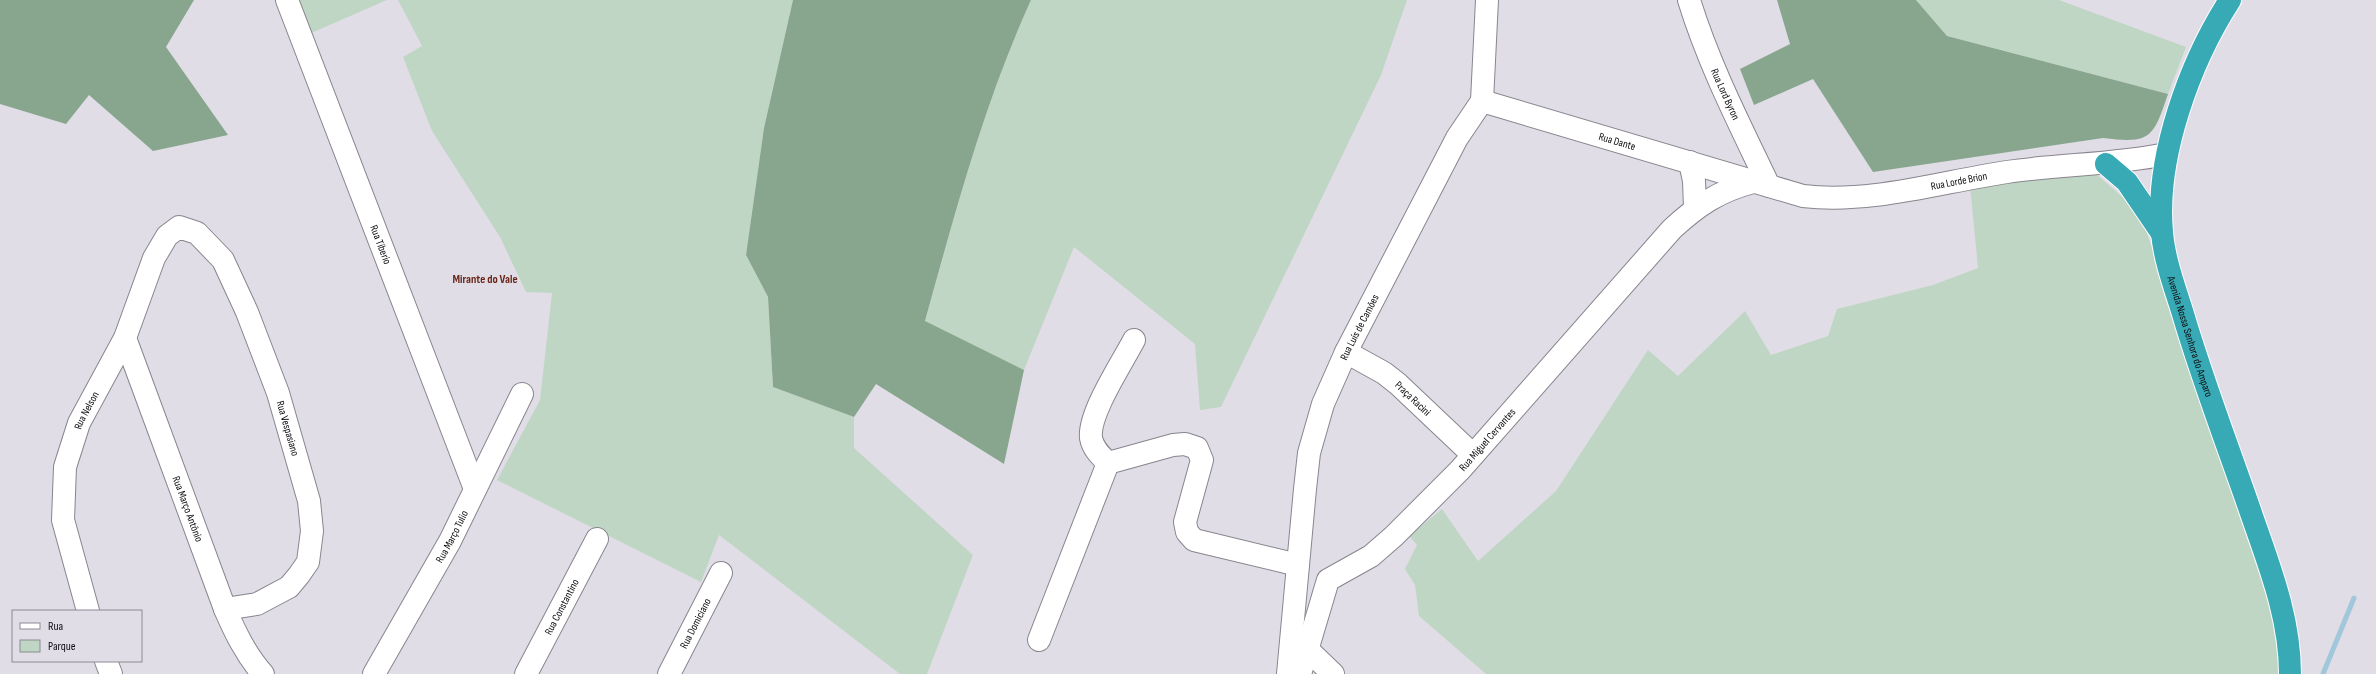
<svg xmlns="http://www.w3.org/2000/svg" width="2376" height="674" font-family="'Sofia Sans Condensed',sans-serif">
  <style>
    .green { fill: #c0d6c4 }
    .forest { fill: #87a68d }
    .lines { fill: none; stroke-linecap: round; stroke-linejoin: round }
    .stream { stroke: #a1c7db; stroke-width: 5 }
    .minor-casing { stroke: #88858e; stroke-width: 24 }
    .highway-casing { stroke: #fff; stroke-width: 24 }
    .minor { stroke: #fff; stroke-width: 22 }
    .highway { stroke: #37aab6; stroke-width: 22 }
    .labels { text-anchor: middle; stroke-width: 3.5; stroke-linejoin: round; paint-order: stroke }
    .street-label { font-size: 11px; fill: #0e0d10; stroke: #e0dde7 }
    .neighbourhood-label { font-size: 12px; font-weight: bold; fill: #682517; stroke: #e0dde7 }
  </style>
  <rect width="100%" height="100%" fill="#e0dde7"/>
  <path class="green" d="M296,0H387L309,34Z
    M398,0H793L764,128L746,255L768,297L773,387L854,417V448L973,555L927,674H900L719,535L701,582L497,480L540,400L552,293L526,292L500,237L432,131L403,57L422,46Z
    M1031,0H1407L1381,75L1221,407L1200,410L1195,344L1074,247L1024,370L925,322C955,213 984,103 1031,0Z
    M1916,0H2059L2186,47L2168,94L1947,36Z
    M2096,174L2133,206L2147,233L2270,594L2278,631L2279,674H1486L1419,616L1415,585L1405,569L1417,545L1409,536L1442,509L1478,561L1556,491L1648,350L1678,376L1745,311L1771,355L1828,336L1837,309L1933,285L1978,268L1970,186Z"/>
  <path class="forest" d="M0,0H194L166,47L228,135L153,151L89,95L66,124L0,104Z
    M793,0H1031C984,103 955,213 925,321L1024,370L1004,464L876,384L854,417L773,387L768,297L746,255L764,128Z
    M1777,0H1916L1947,36L2168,94C2153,138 2151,144 2103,138L1873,172L1813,79L1754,105L1740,69L1790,44Z"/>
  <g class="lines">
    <path class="stream" d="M2323,674L2354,598"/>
    <defs>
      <g id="minor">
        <path id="s1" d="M287,0L475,489"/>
        <path id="s2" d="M1689,0C1709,65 1740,125 1769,186"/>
        <path id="s3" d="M1482,101L1803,196C1871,204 1940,182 2007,172C2060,164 2114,165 2166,154"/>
        <path d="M1690,162L1694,181L1695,208"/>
        <path id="s4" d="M125,338L225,609C235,632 246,655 263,674"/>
        <path d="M1134,340C1122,363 1088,414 1091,438C1093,449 1101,456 1108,463L1173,445L1185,444L1197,448L1202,460L1185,522L1187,532L1194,540L1298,565"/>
        <path id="s5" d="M1346,352L1384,373L1398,384L1473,455"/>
        <path id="s6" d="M88,611L63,520L65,467L79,423L125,338L154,258L167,236L179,227L197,233L223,260L247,312L278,393L309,501L312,531L308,562L299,575L289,587L257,604L225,609"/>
        <path d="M1039,640L1108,463"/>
        <path d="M1308,650L1333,674"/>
        <path d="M106,661L111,674"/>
        <path id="s7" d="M374,674L450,541L522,394"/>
        <path id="s8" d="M526,674L597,539"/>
        <path id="s9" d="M669,674L721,573"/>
        <path id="s10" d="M1288,674L1305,489L1309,453L1323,404L1346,352L1457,138L1482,101L1487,0"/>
        <path id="s11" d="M1300,674L1328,580L1371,556L1394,536L1460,470L1672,229C1698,205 1719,191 1753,182"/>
      </g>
      <g id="highway">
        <path id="s12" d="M2230,0C2190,62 2155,157 2162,232C2164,259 2175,288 2183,314C2203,382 2229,449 2252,516C2270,568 2290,618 2290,674"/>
        <path d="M2106,164L2127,182L2161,232"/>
      </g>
    </defs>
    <use href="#minor" class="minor-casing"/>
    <use href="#highway" class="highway-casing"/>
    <use href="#minor" class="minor"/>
    <use href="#highway" class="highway"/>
  </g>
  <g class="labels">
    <g class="street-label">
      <text dy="4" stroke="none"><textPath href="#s2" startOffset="101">Rua Lord Byron</textPath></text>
      <text dy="4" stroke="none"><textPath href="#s3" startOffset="141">Rua Dante</textPath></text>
      <text dy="4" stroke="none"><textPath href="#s3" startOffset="492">Rua Lorde Brion</textPath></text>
      <text dy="4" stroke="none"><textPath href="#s1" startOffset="262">Rua Tiberio</textPath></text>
      <text dy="4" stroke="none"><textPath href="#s10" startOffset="358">Rua Luís de Camões</textPath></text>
      <text dy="4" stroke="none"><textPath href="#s12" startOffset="354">Avenida Nossa Senhora do Amparo</textPath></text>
      <text dy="4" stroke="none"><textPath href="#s5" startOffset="82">Praça Racini</textPath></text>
      <text dy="4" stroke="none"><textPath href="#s6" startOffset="208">Rua Nelson</textPath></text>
      <text dy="4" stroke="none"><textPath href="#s6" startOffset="653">Rua Vespasiano</textPath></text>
      <text dy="4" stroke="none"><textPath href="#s11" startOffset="312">Rua Miguel Cervantes</textPath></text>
      <text dy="4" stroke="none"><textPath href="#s4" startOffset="182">Rua Março Antônio</textPath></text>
      <text dy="4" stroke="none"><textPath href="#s7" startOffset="158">Rua Março Tulio</textPath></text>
      <text dy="4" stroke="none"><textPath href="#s8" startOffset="76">Rua Constantino</textPath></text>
      <text dy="4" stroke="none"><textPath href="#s9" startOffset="57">Rua Domiciano</textPath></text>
    </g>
    <g class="neighbourhood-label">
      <text x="485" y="283">Mirante do Vale</text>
    </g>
  </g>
  <rect x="12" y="610" width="130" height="52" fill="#e0dde7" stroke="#8c8a91"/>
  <rect x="20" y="623" width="20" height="6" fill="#ffffff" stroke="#8c8a91"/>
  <text x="48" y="630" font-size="12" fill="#0e0d10">Rua</text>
  <rect x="20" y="640" width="20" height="12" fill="#c0d6c4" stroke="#8c8a91"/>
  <text x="48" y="650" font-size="12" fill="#0e0d10">Parque</text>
</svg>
